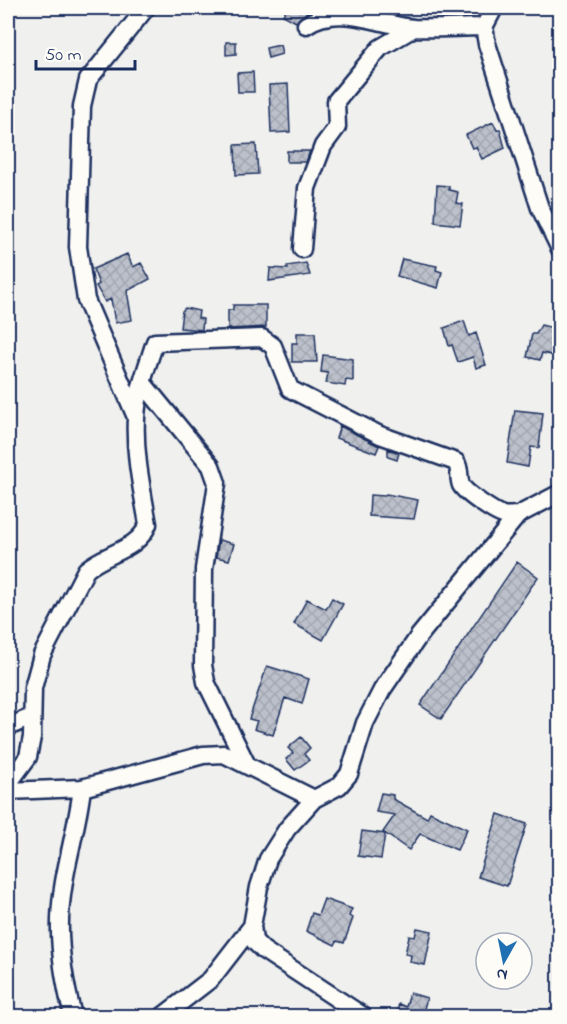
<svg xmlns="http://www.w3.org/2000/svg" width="567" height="1024" font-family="'Indie Flower',sans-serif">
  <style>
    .building { fill: url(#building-cross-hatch); stroke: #1b2f5e; stroke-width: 1.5 }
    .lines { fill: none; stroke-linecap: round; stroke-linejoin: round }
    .minor-casing { stroke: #1b2f5e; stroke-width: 21 }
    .minor { stroke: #fdfcf7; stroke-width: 16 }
  </style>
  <defs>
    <pattern id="building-cross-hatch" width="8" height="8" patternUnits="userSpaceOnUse" patternTransform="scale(1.5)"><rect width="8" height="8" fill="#bbc0ca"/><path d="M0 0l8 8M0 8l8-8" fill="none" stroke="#a0a5b0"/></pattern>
  </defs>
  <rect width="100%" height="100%" fill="#f0f0ee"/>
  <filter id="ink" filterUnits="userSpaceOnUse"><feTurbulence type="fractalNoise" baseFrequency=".0167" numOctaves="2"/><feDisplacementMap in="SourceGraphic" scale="12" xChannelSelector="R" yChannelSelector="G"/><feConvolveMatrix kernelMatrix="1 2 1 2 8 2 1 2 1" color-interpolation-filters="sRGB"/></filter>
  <g filter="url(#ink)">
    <path class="building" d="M287,8H311L296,22L283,15Z
      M226,42H236V54L226,55Z
      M280,45L282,54L268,58L266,48Z
      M253,72L254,92H238L237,73Z
      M288,84L290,132L271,133L269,85Z
      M493,122L497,130L500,129L505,148L482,159L476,147L472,148L466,135Z
      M256,144L258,174L236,175L235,145Z
      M287,151H310L306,162H287Z
      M437,185L449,186V190L458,192L456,203L463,204L460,225L435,222Z
      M127,254L133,267L141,263L150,279L127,291L132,320L115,323L111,299L105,302L96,286L99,284L93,269Z
      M402,259L437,266L436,270L442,272L438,288L397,276Z
      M306,263L310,275L269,281L270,268L288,269L287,266Z
      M233,305H266V327L228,329V310H233Z
      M185,308L199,311L198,318L203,319L202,330L180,328L182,311Z
      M464,321L469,336L476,333L486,365L476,368L473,357L458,362L452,345L449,346L444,328Z
      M541,325L553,328L551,336L560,337V357L542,353L540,360L527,357L532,334H536Z
      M297,333H315L317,362H292V343H297Z
      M323,355L353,359V381L346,380L345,386L326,383L328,373L321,372Z
      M515,410L543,413L539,448L531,447L528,467L507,463Z
      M340,426L379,446L376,453L336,438Z
      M388,449L399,453L397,460L388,457Z
      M386,494L418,500L414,519L369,516L370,495L385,496Z
      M219,540L234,544L229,560L216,557Z
      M517,562L538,577L441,719L420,705Z
      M332,598L343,604L323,640L294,624L307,599L326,609Z
      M267,666L309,679L302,704L285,698L273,735L254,729L257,721L249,719Z
      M301,737L310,748L304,754L309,760L295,770L286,759L293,753L288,748Z
      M381,793L393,795V799L427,818L430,812L467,829L457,850L420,834L409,850L383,832L395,815L376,812Z
      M498,814L527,824L507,886L478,877Z
      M362,831L385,834L381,859L358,856Z
      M324,899L352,909L349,916L353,918L344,943L337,941L335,945L306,931L312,913L318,915Z
      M417,928L432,931L425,965L410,962L411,955L405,954L409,936L415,937Z
      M410,993L427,998L423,1012L430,1014L429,1017H395L399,1004L406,1007Z"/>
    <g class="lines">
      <defs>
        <path id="minor" d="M494,8L484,27L487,44L540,208L560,249
          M306,25C338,3 379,25 414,28C437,29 461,27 484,27
          M302,249L307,188L323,146L337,127L336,101L380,48L414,28
          M142,382L211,466L217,483L204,569L203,665L206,682L246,763
          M136,417L86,300L78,247L82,106L88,80L146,8
          M8,727L31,717
          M8,784L28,757L32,737L33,688L42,655L86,570C105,553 139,550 148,524C142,489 134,454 136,418C137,392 147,367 155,342L262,338L273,346L290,389L380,435L456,462C461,470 458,478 461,485C465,493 495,513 503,515C508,516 513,515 518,515
          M8,791L82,788L203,755L224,754L314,799
          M73,1016C65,985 59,953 60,920C61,876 77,832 82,788
          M163,1016L211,979L252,926
          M363,1016L263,950L254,941L252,926L259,887L268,859L287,829L314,799L339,786L349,774L365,723L382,690L419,636L518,515L560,493"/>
      </defs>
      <use href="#minor" class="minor-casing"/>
      <use href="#minor" class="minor"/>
    </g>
  </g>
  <rect width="567" height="1024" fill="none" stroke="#fdfcf7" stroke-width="30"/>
  <rect x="15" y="15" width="537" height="994" fill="none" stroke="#1b2f5e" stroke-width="2" filter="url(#ink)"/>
  <g transform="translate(504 961) rotate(189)"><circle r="28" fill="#fdfcf7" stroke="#a3aaba" stroke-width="1.5"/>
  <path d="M0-4.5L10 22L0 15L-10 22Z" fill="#1f6fb2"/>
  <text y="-9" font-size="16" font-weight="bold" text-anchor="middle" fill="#1b2f5e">N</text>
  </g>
  <path d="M36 60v9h99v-9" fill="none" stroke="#1b2f5e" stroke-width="3"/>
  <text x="45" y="60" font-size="18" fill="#1b2f5e" stroke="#fdfcf7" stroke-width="4.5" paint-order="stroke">50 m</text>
</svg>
